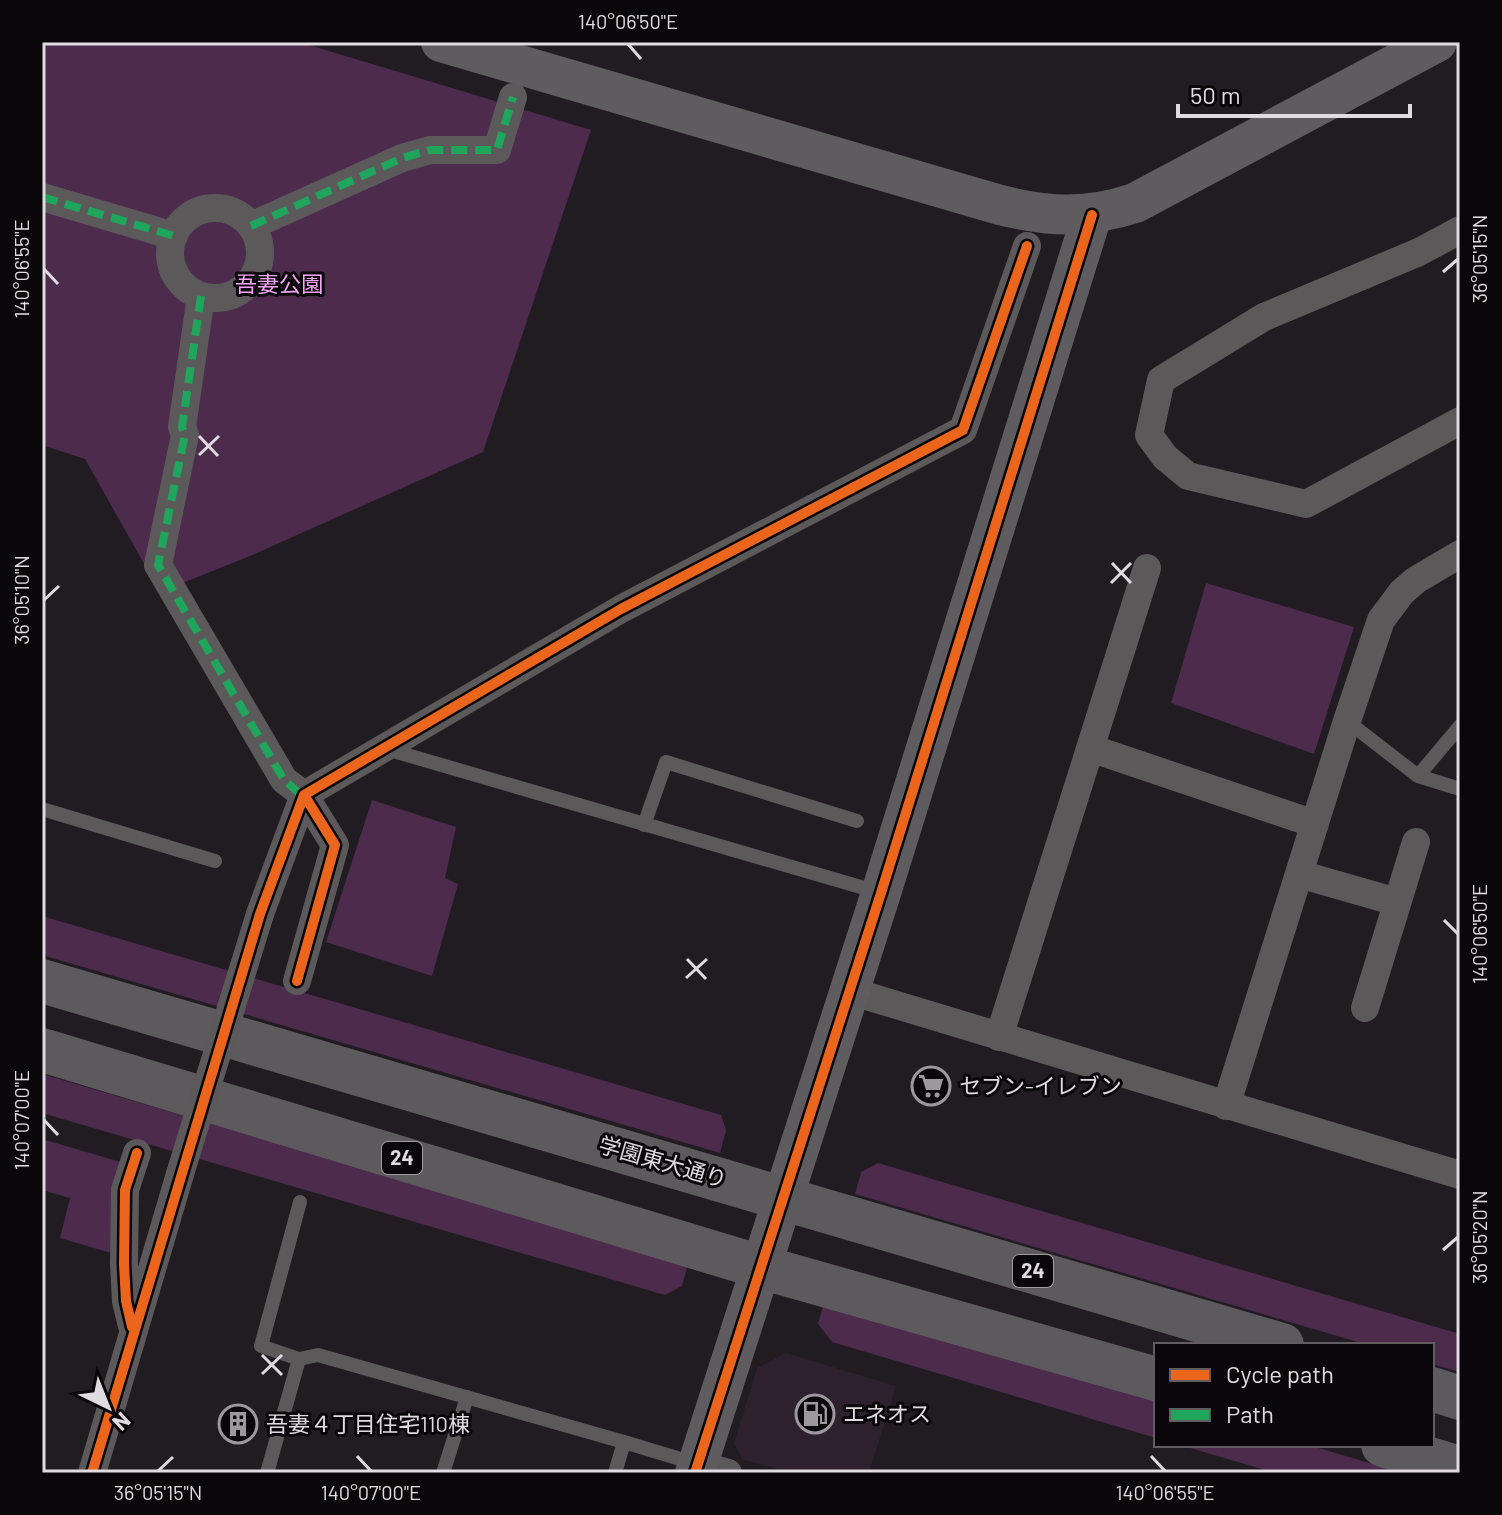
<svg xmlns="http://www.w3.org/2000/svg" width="1502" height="1515" font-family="Barlow,'Noto Sans JP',sans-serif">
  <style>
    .built { fill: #2c212c }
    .green { fill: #4c2b4c }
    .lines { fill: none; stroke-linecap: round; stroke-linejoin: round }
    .lane { stroke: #5c595b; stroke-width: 14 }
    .street { stroke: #5c595b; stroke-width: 28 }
    .secondary { stroke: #5e5c5e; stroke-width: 40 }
    .primary { stroke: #5d5a5d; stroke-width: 44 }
    .street-bridge { stroke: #5c595b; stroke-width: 28 }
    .quiet { stroke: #20a55d; stroke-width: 8; stroke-dasharray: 16 8; stroke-linecap: butt }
    .cycleway-casing { stroke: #0a070a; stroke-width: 15 }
    .cycleway { stroke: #eb651d; stroke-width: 10 }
    .ticks { fill: none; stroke: #e0dbe0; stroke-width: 3 }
    .labels { text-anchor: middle; stroke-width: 6; stroke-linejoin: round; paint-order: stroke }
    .shield { fill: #0a070a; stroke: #a09ba0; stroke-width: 2 }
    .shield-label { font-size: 20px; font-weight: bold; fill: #e0dbe0 }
    .park-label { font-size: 22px; fill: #f6a4f5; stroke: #0a070a }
    .poi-label { font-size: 22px; fill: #e0dbe0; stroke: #0a070a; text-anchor: start }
    .street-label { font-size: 22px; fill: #e0dbe0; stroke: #0a070a }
    .neatline { fill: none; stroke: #e0dbe0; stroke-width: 3 }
    .ticks-label { font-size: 20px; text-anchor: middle; fill: #e0dbe0 }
  </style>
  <rect width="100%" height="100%" fill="#211c21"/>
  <path class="built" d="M786,1353L896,1386L869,1473H790L742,1459L734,1443L757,1368Z"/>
  <path class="green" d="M42,42H299L591,130L483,452L250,556L160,592L85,459L42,445Z
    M1206,583L1354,627L1314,754L1171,703Z
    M372,800L456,827L445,878L458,884L432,976L326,942Z
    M42,916L721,1115L726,1130L720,1153L42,955Z
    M42,1074L688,1264L682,1286L665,1295L42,1113Z
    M42,1139L124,1163L111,1253L60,1238L70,1198L42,1190Z
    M878,1163L1460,1334V1372L1432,1364V1345H1368L855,1194L861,1172Z
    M824,1302L1156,1400V1438L832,1342L818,1324Z
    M1180,1445H1308L1404,1473H1275Z"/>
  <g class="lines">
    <path class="lane" d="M1347,721L1418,776L1460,726
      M383,748L878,892
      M1418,776L1460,789
      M42,809L215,861
      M644,825L666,762L857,821
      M300,1202L261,1346L299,1359L318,1355L624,1442
      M267,1473L299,1359
      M443,1473L467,1397
      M615,1473L624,1442L697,1464"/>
    <path class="street" d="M42,197L174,236
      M170 253a45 45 0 1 1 90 0a45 45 0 1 1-90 0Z
      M251,226L402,158L430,150H497L513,97
      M1460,230L1419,252L1264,317L1161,380L1149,435L1165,457L1188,476L1306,504L1460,421
      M201,296L182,427L185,435L158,565L284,780L304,795L335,845L297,981
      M1090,748L1315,824
      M1299,874L1397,902
      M260,914L304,795L621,609L963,430L1027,246
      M850,991L1460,1175
      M1365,1008L1416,842
      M999,1037L1147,568
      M1226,1106L1347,721L1381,620L1402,592L1416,580L1460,554
      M132,1326L126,1301L124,1264L125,1190L137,1153
      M697,1464L728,1473
      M92,1473L180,1174"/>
    <path class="secondary" d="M441,42L1000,205C1049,217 1086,219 1135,203L1437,42
      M695,1473L881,893L1092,215"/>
    <path class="primary" d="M42,981L1282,1345
      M42,1050L761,1267L1156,1379
      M1432,1389L1460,1398
      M1383,1445L1460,1468"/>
    <path class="street-bridge" d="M180,1174L260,914"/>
    <path class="quiet" d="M42,197L174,236
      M251,226L402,158L430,150H497L513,97
      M201,296L182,427L185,435L158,565L284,780L306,799"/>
    <defs>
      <path id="cycleway" d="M297,981L335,845L304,795
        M132,1327L126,1301L124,1264L125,1190L137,1153
        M92,1473L260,914L304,795L621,609L963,430L1027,246
        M695,1473L881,893L1092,215"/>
    </defs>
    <use href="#cycleway" class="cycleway-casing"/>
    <use href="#cycleway" class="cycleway"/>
  </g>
  <path class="ticks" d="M628,44L641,59M44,269L58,284M1443,272L1458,259M199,436L218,456M199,455L219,436M1112,563L1131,583M1111,583L1131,563M44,600L59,586M1444,920L1458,934M687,959L706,979M686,978L707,959M44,1120L58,1135M1443,1250L1458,1237M262,1355L282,1375M262,1374L282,1355M357,1456L371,1471M1151,1456L1165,1471M158,1471L173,1457"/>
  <defs>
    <symbol id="supermarket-ring" viewBox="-11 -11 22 22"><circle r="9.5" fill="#0a070a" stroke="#9d989d" stroke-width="1.5"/><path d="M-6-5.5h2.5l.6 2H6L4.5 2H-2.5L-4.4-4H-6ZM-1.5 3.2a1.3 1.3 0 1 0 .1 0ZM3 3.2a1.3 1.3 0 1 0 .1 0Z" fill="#9d989d"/></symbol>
    <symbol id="fuel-ring" viewBox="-11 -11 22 22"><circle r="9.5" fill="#0a070a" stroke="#9d989d" stroke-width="1.5"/><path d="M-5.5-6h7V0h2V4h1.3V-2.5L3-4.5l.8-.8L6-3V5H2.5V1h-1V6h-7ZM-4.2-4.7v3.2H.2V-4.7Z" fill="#9d989d"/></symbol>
    <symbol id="building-ring" viewBox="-11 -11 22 22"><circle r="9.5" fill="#0a070a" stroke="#9d989d" stroke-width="1.5"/><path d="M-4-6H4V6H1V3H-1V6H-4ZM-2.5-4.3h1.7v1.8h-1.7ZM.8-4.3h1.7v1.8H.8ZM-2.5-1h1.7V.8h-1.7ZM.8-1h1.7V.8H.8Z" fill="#9d989d"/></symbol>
  </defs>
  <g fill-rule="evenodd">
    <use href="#supermarket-ring" x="909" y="1064" width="44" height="44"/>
    <use href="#fuel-ring" x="793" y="1392" width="44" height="44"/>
    <use href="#building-ring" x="216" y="1402" width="44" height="44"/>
  </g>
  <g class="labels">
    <g class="shield">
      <rect x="382" y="1142" width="40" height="32" rx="6"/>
      <rect x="1013" y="1255" width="40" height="32" rx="6"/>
    </g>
    <g class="shield-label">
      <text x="402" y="1165">24</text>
      <text x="1033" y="1278">24</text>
    </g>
    <g class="park-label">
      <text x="279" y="292">吾妻公園</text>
    </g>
    <g class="poi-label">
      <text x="959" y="1094">セブン-イレブン</text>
      <text x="843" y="1422">エネオス</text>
      <text x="266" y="1432">吾妻４丁目住宅110棟</text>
    </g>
    <g class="street-label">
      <text transform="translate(663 1162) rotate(16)" y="8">学園東大通り</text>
    </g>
  </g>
  <rect width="1502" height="1515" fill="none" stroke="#0a070a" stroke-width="88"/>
  <rect x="1154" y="1343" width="280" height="104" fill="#0a070a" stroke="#605c60" stroke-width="2"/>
  <rect x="1170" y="1369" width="40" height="12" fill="#eb651d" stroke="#605c60" stroke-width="2"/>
  <text x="1226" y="1383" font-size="24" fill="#e0dbe0">Cycle path</text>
  <rect x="1170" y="1409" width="40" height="12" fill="#20a55d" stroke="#605c60" stroke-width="2"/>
  <text x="1226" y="1423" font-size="24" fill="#e0dbe0">Path</text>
  <g transform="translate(108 1407) rotate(137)" stroke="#0a070a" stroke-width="6" paint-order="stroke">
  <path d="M0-6L14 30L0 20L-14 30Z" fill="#e0dbe0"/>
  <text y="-12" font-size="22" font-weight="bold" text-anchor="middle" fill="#e0dbe0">N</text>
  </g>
  <path d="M1178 104v12h232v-12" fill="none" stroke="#e0dbe0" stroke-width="4"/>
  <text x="1190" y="104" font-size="24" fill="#e0dbe0" stroke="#0a070a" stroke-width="6" paint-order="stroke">50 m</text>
  <rect x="44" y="44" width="1414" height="1427" class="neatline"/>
  <g class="ticks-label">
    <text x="628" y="29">140°06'50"E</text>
    <text transform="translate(1480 259) rotate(-90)" y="7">36°05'15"N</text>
    <text transform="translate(22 269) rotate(-90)" y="7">140°06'55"E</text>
    <text transform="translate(22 600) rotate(-90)" y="7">36°05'10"N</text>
    <text transform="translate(1480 934) rotate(-90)" y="7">140°06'50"E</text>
    <text transform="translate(22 1120) rotate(-90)" y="7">140°07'00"E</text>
    <text transform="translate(1480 1237) rotate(-90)" y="7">36°05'20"N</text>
    <text x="158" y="1500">36°05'15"N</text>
    <text x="371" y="1500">140°07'00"E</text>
    <text x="1165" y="1500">140°06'55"E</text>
  </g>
</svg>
